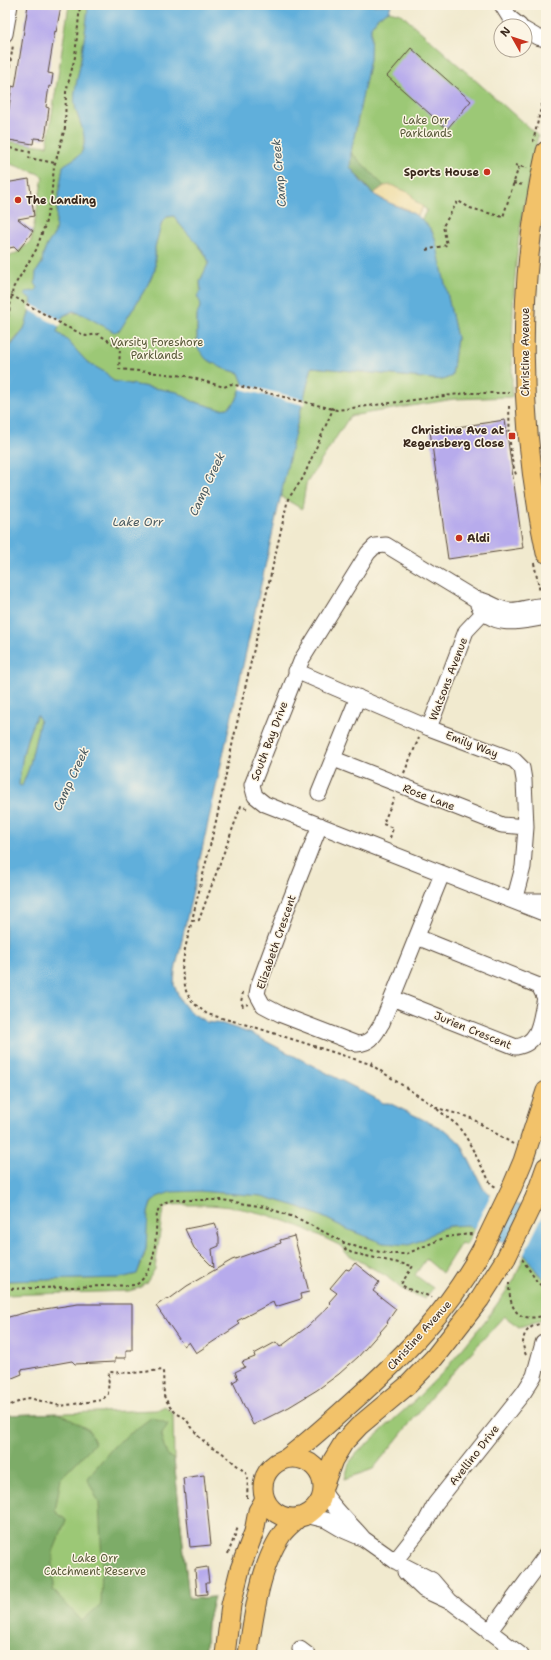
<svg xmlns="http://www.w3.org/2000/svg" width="551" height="1660" font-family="'Shantell Sans',sans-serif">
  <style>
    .green { fill: #9cc876; stroke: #6c794a }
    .forest { fill: #7dac67; stroke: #5c6b42 }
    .sand { fill: #eeda9e; stroke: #94825e }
    .water { fill: #61afdb; stroke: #4e6c7c; fill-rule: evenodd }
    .pier { fill: #f1eacf }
    .building { fill: #b7abec }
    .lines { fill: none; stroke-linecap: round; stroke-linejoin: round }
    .minor-casing { stroke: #564739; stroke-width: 17 }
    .major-casing { stroke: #564739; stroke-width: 21 }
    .path { stroke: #564739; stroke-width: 2; stroke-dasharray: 3 3; stroke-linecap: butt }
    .minor { stroke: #fff; stroke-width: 15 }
    .major { stroke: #f2c26a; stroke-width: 19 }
    .major-bridge-casing { stroke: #564739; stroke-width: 21; stroke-linecap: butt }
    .major-bridge { stroke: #f2c26a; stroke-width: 19 }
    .poi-dot { fill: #c8321e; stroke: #fcf5e5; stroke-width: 1.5 }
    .labels { text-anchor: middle; stroke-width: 3; stroke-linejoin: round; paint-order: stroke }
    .park-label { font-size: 11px; fill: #585938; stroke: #fcf5e5 }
    .poi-label { font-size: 11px; font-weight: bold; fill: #3b2a1e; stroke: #fcf5e5; text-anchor: end }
    .street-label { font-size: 11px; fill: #3b2a1e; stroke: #fcf5e5 }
    .water-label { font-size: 12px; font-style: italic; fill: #485960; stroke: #fcf5e5 }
  </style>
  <rect width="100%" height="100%" fill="#fcf5e5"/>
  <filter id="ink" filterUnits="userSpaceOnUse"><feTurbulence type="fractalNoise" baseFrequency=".025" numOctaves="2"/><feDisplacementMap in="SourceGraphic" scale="8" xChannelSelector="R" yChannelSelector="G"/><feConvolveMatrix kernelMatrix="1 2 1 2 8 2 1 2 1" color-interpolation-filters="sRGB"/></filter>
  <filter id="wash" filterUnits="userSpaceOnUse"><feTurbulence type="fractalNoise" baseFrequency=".012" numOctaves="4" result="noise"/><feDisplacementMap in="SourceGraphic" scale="16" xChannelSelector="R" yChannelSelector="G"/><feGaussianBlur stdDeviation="0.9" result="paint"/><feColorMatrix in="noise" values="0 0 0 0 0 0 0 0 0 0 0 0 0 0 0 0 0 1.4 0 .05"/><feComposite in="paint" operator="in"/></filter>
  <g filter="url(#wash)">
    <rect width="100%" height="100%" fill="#f1eacf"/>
    <path class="green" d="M69,5H88C87,25 83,45 80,65C78,78 73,92 75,105C77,120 88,133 83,149C80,158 70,160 63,166L58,198L55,233L47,245L43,255L42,263L36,272L35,283L38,288C29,297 30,313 26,325C22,334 13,339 9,348C7,352 6,356 5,360V259L18,252L31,241L43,177L37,173L5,162V141L47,146Z
      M389,11L401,14L538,136C532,163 527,190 522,217C512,276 512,337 512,397L454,399L350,416L306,484L302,509L280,496L295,432L312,367L443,380L452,376L457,338L435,238L431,229L421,220L427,210L416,202L410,193L384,186L373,194L350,167L351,152L370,59L371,27L378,17Z
      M174,216C184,233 202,244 209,262L200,281L201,304L197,315V347L222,368L239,373L243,383L236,401L228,408L219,409L192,401L177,392L113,381L106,373L87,362L67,340L56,331L63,316C82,308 86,317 102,325C107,327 114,328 120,330L147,286L155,269V247L162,222L167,217Z
      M37,714L40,720L29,768L22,787L19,785C21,759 26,738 37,714Z
      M199,1191L262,1196L299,1207L323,1217L349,1230L383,1243L424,1239L439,1229L450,1226L467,1225L474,1229L466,1245L461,1243L442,1273L426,1259L415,1275L433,1288L425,1299L403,1290L386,1276L344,1252L343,1247C292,1221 247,1203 189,1205C181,1205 169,1203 163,1209L155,1269L147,1282L142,1285V1287L129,1291L5,1295V1281L120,1278L137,1274C140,1266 145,1256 146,1248C148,1230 142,1203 162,1194C173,1189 188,1192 199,1191Z
      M525,1254L538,1274L546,1280V1319L519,1327L504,1316L431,1397L373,1469L345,1479L349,1463L357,1453L413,1402L445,1370L485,1321L514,1280Z
      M165,1406L173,1413L174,1460L189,1599L214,1597L207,1623L205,1655H5V1415L157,1410Z"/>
    <path class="forest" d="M351,152L384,186L373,194L350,167Z
      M59,1413L89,1430L95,1443L61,1478L55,1511L66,1520L53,1552V1590L82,1621L101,1604L102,1561L99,1503L87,1478L115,1445L152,1417L168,1424L161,1436L167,1455L174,1460L189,1599L214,1597L207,1623L206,1647L197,1655H5V1415Z"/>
    <path class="sand" d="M391,185L410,193L416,202L423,207L417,217L407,209L389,203L373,194L384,186Z"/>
    <path class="water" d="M88,5H391L389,11L378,17L371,27L370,59L351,152L350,167C357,176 365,188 375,195C397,210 423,209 435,238L457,338L452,376L443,380L312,367L295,432L175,971L174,985L181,1001L189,1011L206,1022L223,1024L252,1034L375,1098L382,1103H389L447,1131L461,1144L483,1188L490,1194L546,1216V1280C533,1271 531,1260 520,1250L467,1225L450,1226L439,1229L424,1239L409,1245L383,1243L349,1230L323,1217L299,1207L262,1196L199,1191L171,1192L157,1197L151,1203L148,1213L146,1249L137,1274L120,1278L5,1281V360L9,348L23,331L25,326L32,304L31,298L25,296V292L35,291L38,288L35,283L36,272L42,263L43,255L47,245L55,233L58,198L63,166C70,160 80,158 83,149C88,133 77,120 75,105C73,92 78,78 80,65C83,45 87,25 88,5ZM174,216C184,233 202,244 209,262L200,281L201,290L197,296L201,304L197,315V347L206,359L222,368L239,373L243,383L236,401L228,408L219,409L192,401L177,392L113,381L106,373L87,362L67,340L57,332L63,316L73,311L84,315L114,332L120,330L147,286L155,269V247L162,222L167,217ZM37,715L40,720L29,768L22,786L19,785C21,761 25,737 37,715Z"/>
    <path class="pier" d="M29,303L63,321L60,327L28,309Z
      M241,384L306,400L304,405L240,389Z
      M492,1192L515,1203L497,1241L473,1231Z
      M522,1205L544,1213L523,1256L519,1251Z"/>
    <g id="blocks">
      <path class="building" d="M28,5L61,6L56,32L55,31L48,73L53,74L51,87L49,86L46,107L49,108L46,132L44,139L34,138L33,144L9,140V137L5,136L12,86L15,87Z
        M411,48L471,101L447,129L387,76Z
        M29,179L34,216L18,219L33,231L18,251L14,247L5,249V183Z
        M505,420L523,548L448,559L430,431Z
        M215,1223L219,1237V1246L212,1249L214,1268L194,1248L185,1229Z
        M294,1236L309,1292L300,1294L301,1299L275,1307L273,1302L237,1321L240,1324L196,1353L189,1342L184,1346L156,1306L167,1298L168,1300L187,1286L232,1260L281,1243L280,1240Z
        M355,1263L379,1282L373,1291L396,1309L387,1322L388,1323L358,1357L339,1374L317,1390L289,1407L253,1425L233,1382L238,1379L235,1372L245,1367L242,1362L255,1357L254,1354L276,1342L280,1347L307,1327L331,1304L329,1302L337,1293L330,1288L346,1269L349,1270Z
        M78,1304H132V1350H126V1358H115V1362L75,1364L72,1361L21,1370L22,1374L5,1381V1318L31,1311Z
        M204,1475L211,1545L190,1547L183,1478Z
        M207,1567L209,1583H206L207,1594L197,1595L195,1569Z"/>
    </g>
  </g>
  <g filter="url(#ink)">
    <use href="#blocks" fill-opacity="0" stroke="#564739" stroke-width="1"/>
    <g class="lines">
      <defs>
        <path id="minor" d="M502,5L510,18L520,26
          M525,30L537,37L545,39
          M5,34L10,5
          M478,605C494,630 522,621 546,617
          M546,606C533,604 520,612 508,610C496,609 489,600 475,599L386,545L375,546L368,553L302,659L252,785L255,796L265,804L546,914
          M296,671L429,728L514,760L522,768L524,780L526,827L523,867L514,901
          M429,728L466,631L484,612
          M334,759L502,825L526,827
          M319,793L358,697
          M320,825L286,911L259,984L257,994L263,1005L282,1015L357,1044C372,1043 375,1034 382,1023L442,874
          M519,901H546
          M392,998L516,1047C541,1043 540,1019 545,998L539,986L417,937
          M323,1491C333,1509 350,1522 363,1538
          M305,1515L326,1520L343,1530L364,1539L395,1561L432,1580L450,1601L521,1655
          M395,1561L425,1523L435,1504L524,1392L534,1376L543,1343
          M405,1572L424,1590L448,1601
          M489,1632L546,1555
          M300,1649L308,1655"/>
        <path id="major" d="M546,151C516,283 518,421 546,553
          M512,1187L523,1161L546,1091
          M535,1198L546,1167
          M263 1488a30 30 0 1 1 60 0a30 30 0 1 1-60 0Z
          M287,1458C309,1441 329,1423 350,1404C402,1358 451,1309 483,1247
          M323,1487L333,1460L344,1442L359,1426L408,1385L434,1358L480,1299L506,1258
          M225,1655L231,1605L240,1569L254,1532L258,1511L265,1499
          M248,1655C253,1619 260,1565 282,1534C286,1528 293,1523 299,1517"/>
      </defs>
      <use href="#minor" class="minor-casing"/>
      <use href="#major" class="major-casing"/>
      <path class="path" d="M5,97L13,45
        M533,142L546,87
        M5,147L30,152L29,158L55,163
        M515,165L527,168
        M513,183L523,185
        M426,250L447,245L443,226L458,201L470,208L503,217L519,166
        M11,295L63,325L86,336L98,334L120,348L119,369L186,376L224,387L231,384L337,410L467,393H509
        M5,335L13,288L36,250L45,225L51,199L54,167L65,128L66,92L75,57L80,5
        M509,406C510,429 508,455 517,477
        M331,408L333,409L303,478L288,499L233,741L217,817L185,949L182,969L186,991L192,1002L207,1014L251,1026L370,1064L437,1108L471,1118L513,1144
        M534,563L540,592
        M404,773L419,738
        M390,838L393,828L383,824L394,798
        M192,921L199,920L241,806L248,809
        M243,992L241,1002L243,1006L248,1004
        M371,1064L374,1059
        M437,1109L457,1125L466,1137L491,1184L496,1187
        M343,1242L345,1249L352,1253L413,1266L401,1284C409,1292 422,1292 432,1298
        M522,1259L538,1283L546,1289
        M509,1282C509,1309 517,1324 546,1315
        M5,1289L136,1285C158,1269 155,1237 157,1213C160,1204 164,1202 173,1200H222L265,1207L299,1219L343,1242L360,1248L390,1254H406L446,1237L470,1234L473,1235
        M542,1316V1331
        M526,1355C518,1337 527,1324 546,1323
        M5,1407L29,1398L60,1406L102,1400L108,1394L109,1372L133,1373L163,1370L164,1396L170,1407L176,1413L185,1418L199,1437L212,1448L220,1451L246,1473L248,1478L247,1498
        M228,1554L238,1527"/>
      <use href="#minor" class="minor"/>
      <use href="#major" class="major"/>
      <defs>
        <path id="major-bridge" d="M483,1247L512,1187
          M506,1258L535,1198"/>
      </defs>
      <use href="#major-bridge" class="major-bridge-casing"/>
      <use href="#major-bridge" class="major-bridge"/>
    </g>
  </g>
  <g class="poi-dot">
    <circle cx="487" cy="172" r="4"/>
    <circle cx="18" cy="200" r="4"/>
    <rect x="508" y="432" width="8" height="8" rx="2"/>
    <circle cx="459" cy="538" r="4"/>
  </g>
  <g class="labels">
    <g class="park-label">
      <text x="426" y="124">Lake Orr<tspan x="426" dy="13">Parklands</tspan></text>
      <text x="157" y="346">Varsity Foreshore<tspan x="157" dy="13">Parklands</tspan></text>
      <text x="95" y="1562">Lake Orr<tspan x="95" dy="13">Catchment Reserve</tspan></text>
    </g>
    <g class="poi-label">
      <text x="479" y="176">Sports House</text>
      <text x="26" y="204" text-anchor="start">The Landing</text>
      <text x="504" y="434">Christine Ave at<tspan x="504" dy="13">Regensberg Close</tspan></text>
      <text x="467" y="542" text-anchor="start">Aldi</text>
    </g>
    <g class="street-label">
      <text transform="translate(525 352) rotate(-90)" y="4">Christine Avenue</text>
      <text transform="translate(448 679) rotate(-69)" y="4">Watsons Avenue</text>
      <text transform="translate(269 741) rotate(-69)" y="4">South Bay Drive</text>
      <text transform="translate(472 744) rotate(21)" y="4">Emily Way</text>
      <text transform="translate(429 797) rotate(21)" y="4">Rose Lane</text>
      <text transform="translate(276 942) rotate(-71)" y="4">Elizabeth Crescent</text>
      <text transform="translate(473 1030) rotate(22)" y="4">Jurien Crescent</text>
      <text transform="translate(419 1335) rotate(-48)" y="4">Christine Avenue</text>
      <text transform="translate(474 1455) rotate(-52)" y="4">Avellino Drive</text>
    </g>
    <g class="water-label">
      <text transform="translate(279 173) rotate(-95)" y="4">Camp Creek</text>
      <text transform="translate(207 484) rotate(-65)" y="4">Camp Creek</text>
      <text x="138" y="526">Lake Orr</text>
      <text transform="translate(71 779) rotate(-65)" y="4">Camp Creek</text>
    </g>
  </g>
  <rect width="551" height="1660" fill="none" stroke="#fcf5e5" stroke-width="20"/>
  <g transform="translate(513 38) rotate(309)"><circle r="19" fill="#fcf5e5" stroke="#afa495"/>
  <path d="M0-3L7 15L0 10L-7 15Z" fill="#c8321e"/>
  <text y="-6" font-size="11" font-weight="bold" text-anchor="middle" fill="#3b2a1e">N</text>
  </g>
</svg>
